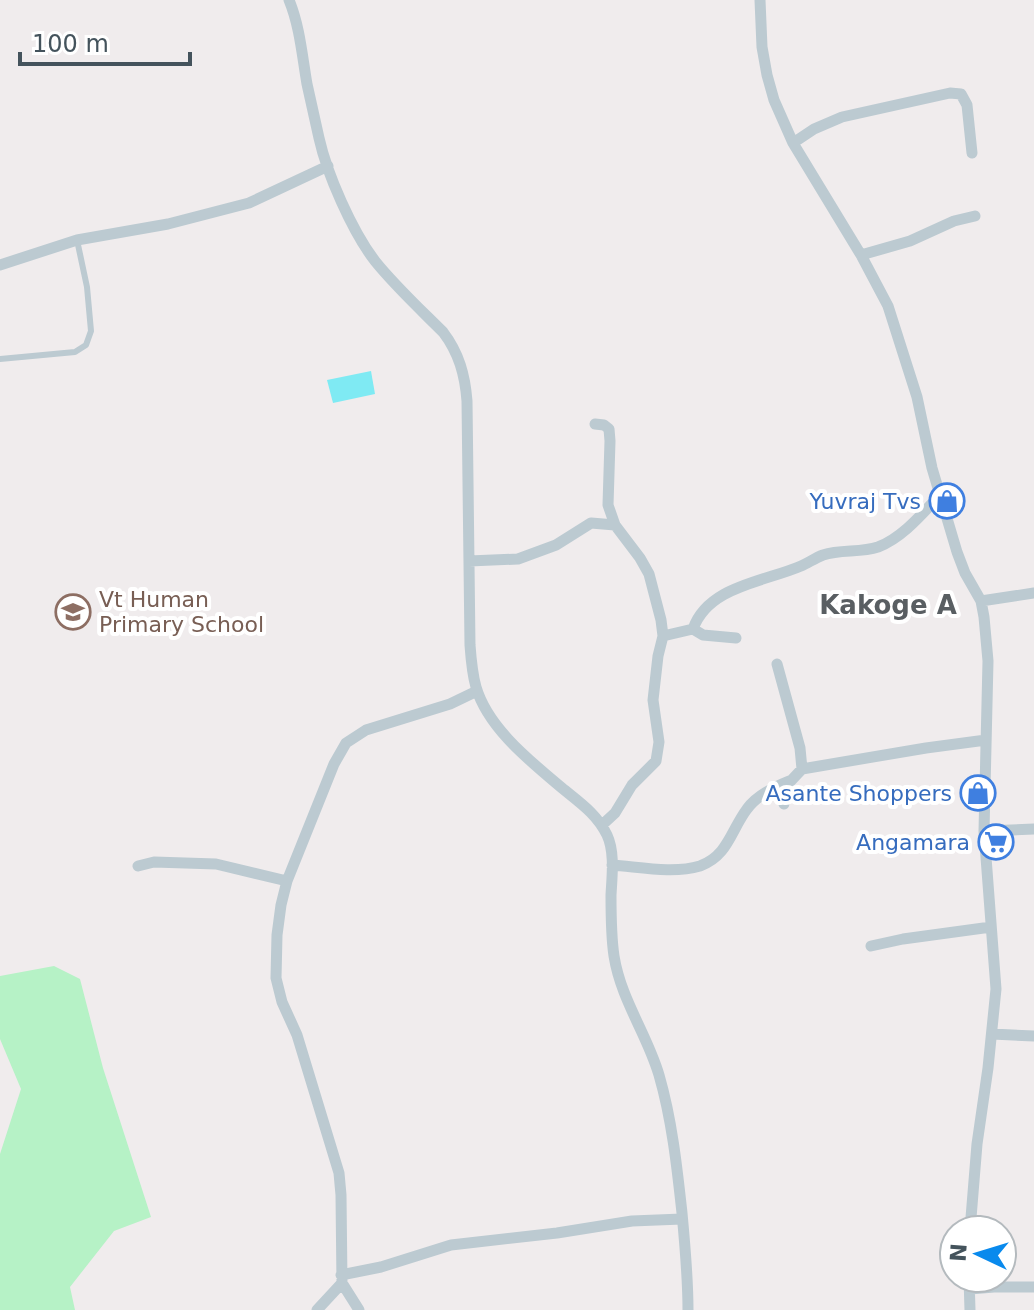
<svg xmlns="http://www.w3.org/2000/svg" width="1034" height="1310" font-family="'DejaVu Sans',sans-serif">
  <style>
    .green { fill: #b6f2c6 }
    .water { fill: #7feaf3 }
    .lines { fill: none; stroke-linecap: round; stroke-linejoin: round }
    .lane { stroke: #bccad1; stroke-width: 6 }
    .street { stroke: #bccad1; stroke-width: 11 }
    .labels { text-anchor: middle; stroke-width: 8; stroke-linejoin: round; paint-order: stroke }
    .shop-label { font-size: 22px; fill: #366cbe; stroke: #fff; text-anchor: end }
    .education-label { font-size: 22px; fill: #785e54; stroke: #fff; text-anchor: start }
    .quarter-label { font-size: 26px; font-weight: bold; fill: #595e62; stroke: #fff }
  </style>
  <rect width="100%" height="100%" fill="#f0eced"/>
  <path class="green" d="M54,966L80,979L103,1068L151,1217L114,1231L70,1287L75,1310H0V1154L21,1089L0,1039V976Z"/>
  <path class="water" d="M371,371L375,394L333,403L327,380Z"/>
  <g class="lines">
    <path class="lane" d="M0,359L75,352L86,345L91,331L87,287L77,240"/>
    <path class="street" d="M289,0C300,27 302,55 307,84C311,102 315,120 319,138C327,174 352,231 375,261C395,286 420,309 443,332C459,353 465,375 467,401L470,645C471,659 472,673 476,687C488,728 530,761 562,788C579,802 597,814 607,835C615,852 612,876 611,895C611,915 611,936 614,956C621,1000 647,1034 659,1075C672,1120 677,1167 682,1213C685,1245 688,1277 688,1310
      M760,0L762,47L767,75L774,100L793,143L861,255L888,306L917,397L932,468L957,552L965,573L981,601L984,617L988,661L984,831L996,989L988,1068L977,1144L970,1230
      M793,143L814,129L842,117L950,93L961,94L967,105L972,153
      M861,255L910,241L954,221L975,216
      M0,265L77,240L168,224L249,203L328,166
      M595,424L604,425L609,429L610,441L608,505L615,525
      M469,561L518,559L556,545L591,523L615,525L640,558L649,574L661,620L663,636L658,656L653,700L659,742L656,761L632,785L615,813L602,825
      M981,601L1034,593
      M693,629C708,586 764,582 801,566C808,563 815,558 823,555C841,549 860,553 878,547C902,538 922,514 939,496
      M663,636L693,629L703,635L736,638
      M777,664L800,748L802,769
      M784,804L787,785L802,769L926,748L986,740
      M984,831L1034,829
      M612,865C640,867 673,874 700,866C728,856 731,830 747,809C756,796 774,787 789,781
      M138,866L154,862L216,864L287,881
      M871,946L903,939L991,927
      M992,1034L1034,1036
      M341,1275L381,1267L451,1245L557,1233L632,1221L682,1219
      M969,1278L970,1310
      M970,1289L994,1287H1034
      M317,1310L342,1283
      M359,1310L342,1283L341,1195L339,1173L297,1035L282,1002L276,978L277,935L281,905L287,881L334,764L346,743L366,730L450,704L477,691"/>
  </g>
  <defs>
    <symbol id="shop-ring" viewBox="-11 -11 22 22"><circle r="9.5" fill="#fff" stroke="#3f7fe0" stroke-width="1.5"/><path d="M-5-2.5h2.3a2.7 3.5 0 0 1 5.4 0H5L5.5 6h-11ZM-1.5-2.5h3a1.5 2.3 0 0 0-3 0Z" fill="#3f7fe0"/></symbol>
    <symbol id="school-ring" viewBox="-11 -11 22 22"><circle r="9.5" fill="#fff" stroke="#8d6e63" stroke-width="1.5"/><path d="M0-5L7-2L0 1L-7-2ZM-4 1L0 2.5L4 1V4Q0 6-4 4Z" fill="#8d6e63"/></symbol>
    <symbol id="supermarket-ring" viewBox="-11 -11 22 22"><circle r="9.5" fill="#fff" stroke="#3f7fe0" stroke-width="1.5"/><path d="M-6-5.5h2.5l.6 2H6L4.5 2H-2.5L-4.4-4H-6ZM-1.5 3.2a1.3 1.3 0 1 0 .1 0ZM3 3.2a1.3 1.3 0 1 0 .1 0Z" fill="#3f7fe0"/></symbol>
  </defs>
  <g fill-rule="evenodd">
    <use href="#shop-ring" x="927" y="481" width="40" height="40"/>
    <use href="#school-ring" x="53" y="592" width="40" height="40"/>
    <use href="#shop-ring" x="958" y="773" width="40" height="40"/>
    <use href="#supermarket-ring" x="976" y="822" width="40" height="40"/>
  </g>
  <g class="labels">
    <g class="shop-label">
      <text x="921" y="509">Yuvraj Tvs</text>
      <text x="952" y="801">Asante Shoppers</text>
      <text x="970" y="850">Angamara</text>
    </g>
    <g class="education-label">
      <text x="99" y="607">Vt Human<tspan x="99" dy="25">Primary School</tspan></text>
    </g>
    <g class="quarter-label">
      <text x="888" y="614">Kakoge A</text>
    </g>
  </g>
  <g transform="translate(978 1254) rotate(274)"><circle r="38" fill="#ffffff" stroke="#b4babe" stroke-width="2"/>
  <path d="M0-6L14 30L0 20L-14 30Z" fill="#098aed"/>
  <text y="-12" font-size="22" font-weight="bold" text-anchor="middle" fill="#44535c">N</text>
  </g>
  <path d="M20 52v12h170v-12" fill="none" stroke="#44535c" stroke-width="4"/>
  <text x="32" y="52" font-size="24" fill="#44535c" stroke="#ffffff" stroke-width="6" paint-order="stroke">100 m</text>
</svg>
